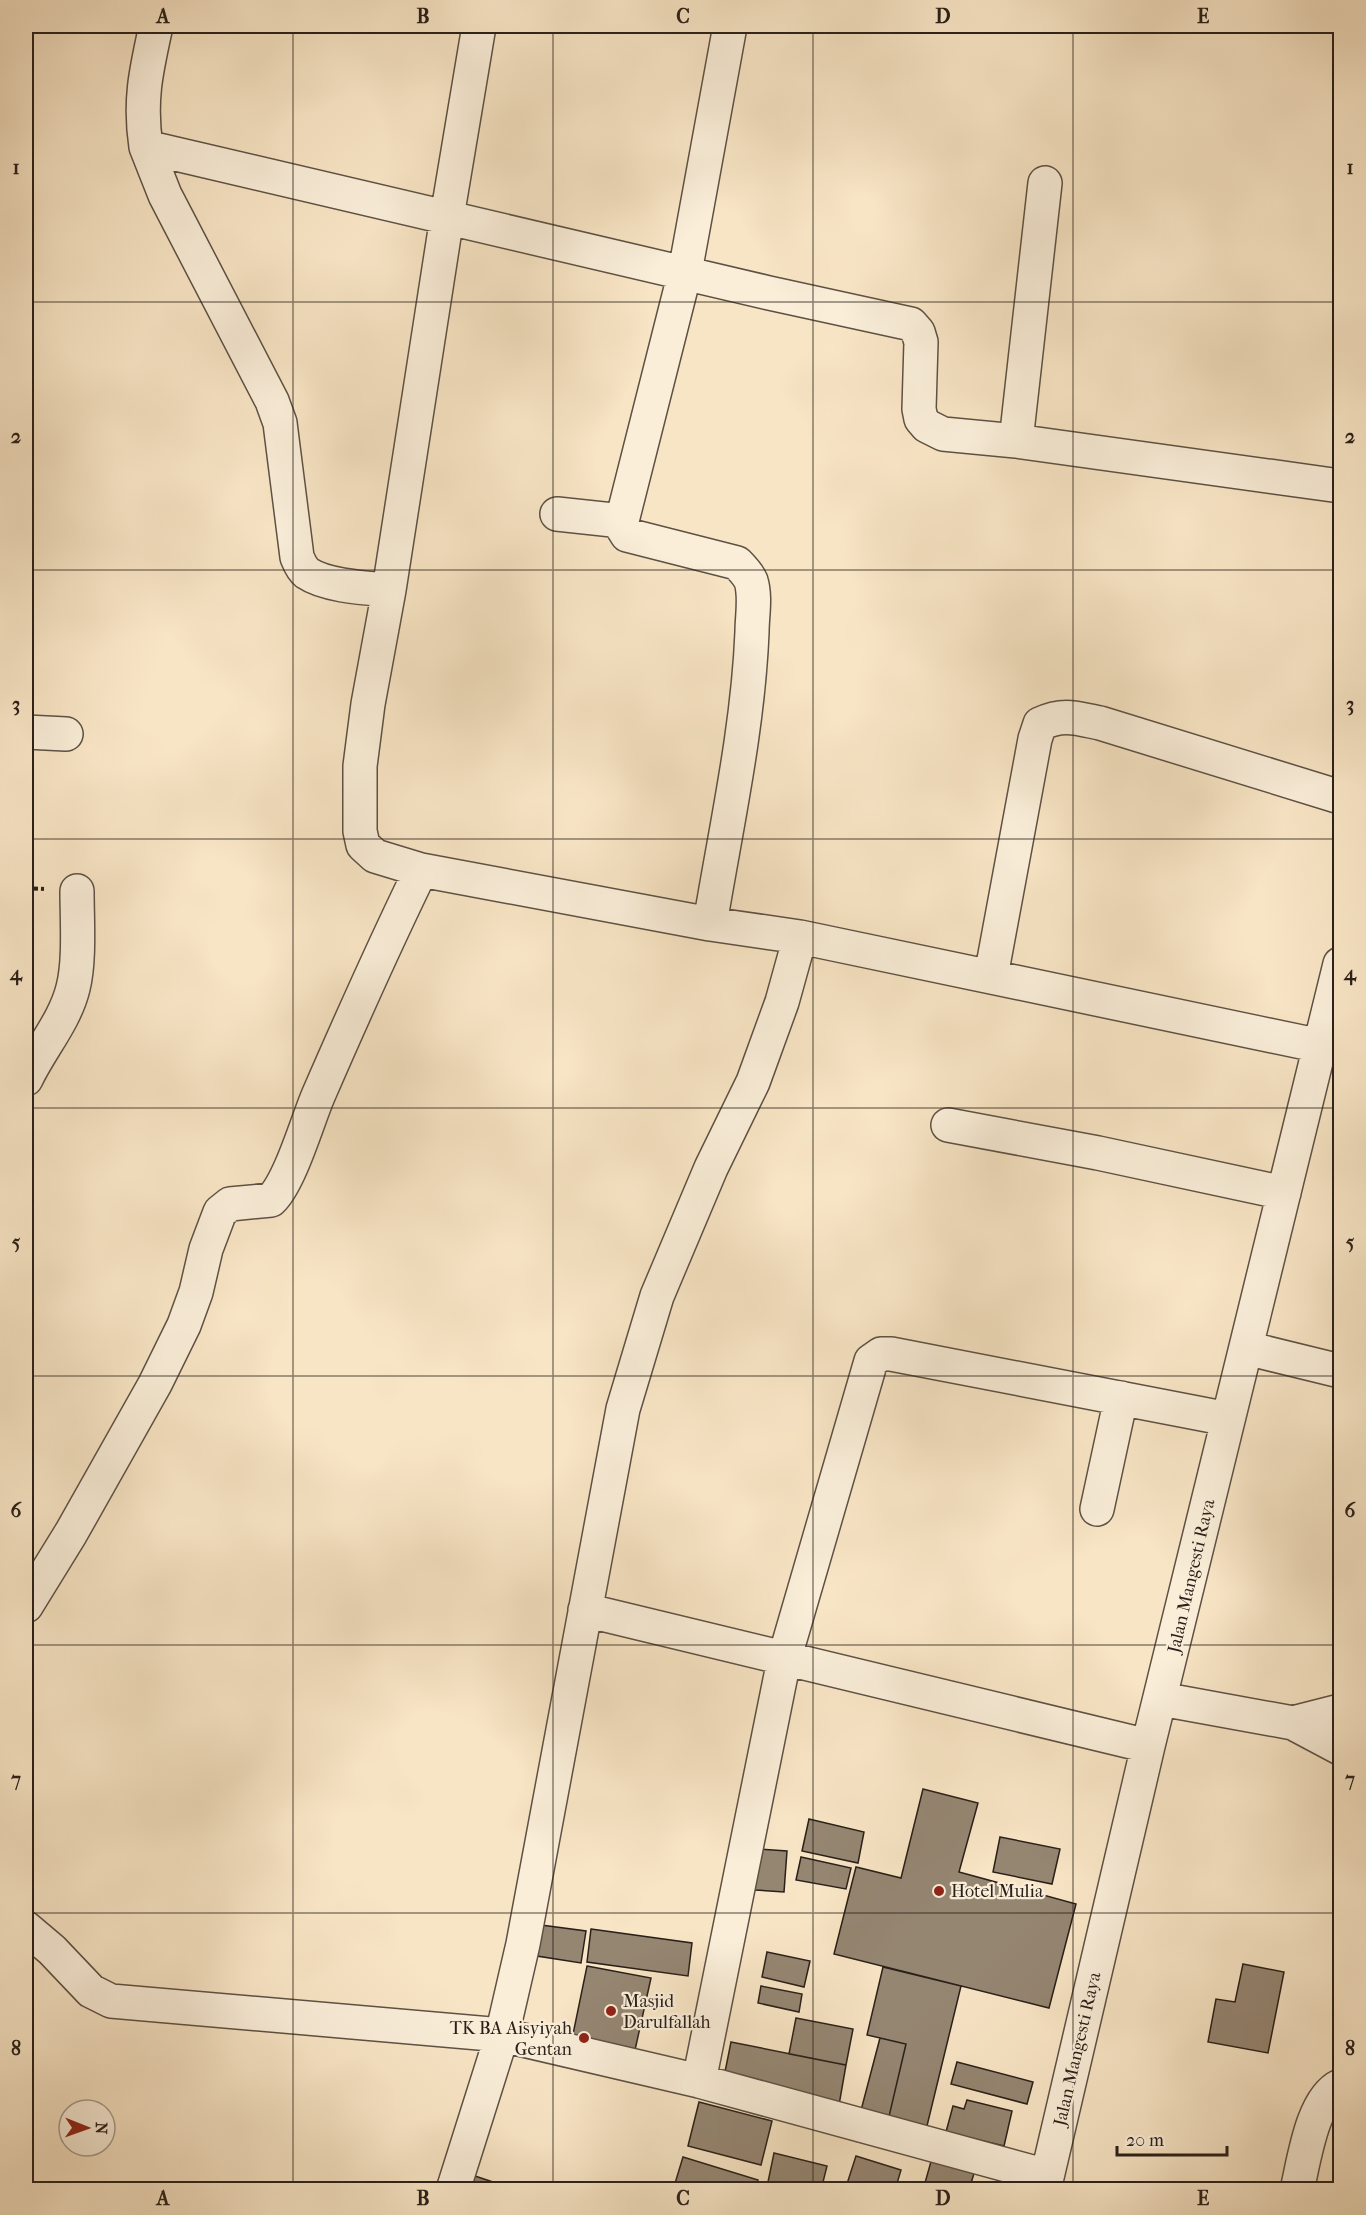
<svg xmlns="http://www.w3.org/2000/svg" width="1366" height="2215" font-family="'IM FELL French Canon',serif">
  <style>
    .building { fill: #958672; stroke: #2a2019; stroke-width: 1.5 }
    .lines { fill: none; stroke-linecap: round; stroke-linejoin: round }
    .minor-casing { stroke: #5e5144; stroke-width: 36 }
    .path { stroke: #2a2019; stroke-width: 4; stroke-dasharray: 4.5 3; stroke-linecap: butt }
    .minor { stroke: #faeed9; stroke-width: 33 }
    .grid { fill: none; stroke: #2a2019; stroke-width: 1.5; stroke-opacity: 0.55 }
    .poi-dot { fill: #8f2418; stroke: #faeed9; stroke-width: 2 }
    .labels { text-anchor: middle; stroke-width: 4.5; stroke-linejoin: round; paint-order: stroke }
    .street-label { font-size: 18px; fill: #2a2019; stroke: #faeed9 }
    .poi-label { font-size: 18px; fill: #2a2019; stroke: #faeed9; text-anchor: start }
    .neatline { fill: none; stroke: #2a2019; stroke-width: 2 }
    .grid-label { font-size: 20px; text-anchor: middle; font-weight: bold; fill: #2a2019 }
  </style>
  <rect width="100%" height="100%" fill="#f8e5c5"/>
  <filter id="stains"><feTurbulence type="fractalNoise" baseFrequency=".00333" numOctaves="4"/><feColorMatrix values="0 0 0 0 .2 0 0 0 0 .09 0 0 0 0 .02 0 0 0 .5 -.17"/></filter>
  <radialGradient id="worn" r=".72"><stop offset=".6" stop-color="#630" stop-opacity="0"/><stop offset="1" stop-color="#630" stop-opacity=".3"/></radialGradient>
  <path class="building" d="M923,1789L978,1803L959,1872L1076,1904L1049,2008L834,1954L856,1867L901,1878Z
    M809,1819L864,1832L858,1863L802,1851Z
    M1000,1837L1060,1849L1052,1884L993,1872Z
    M758,1849L787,1851L784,1892L755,1890Z
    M801,1857L851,1868L846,1889L796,1880Z
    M541,1925L586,1931L581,1963L537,1956Z
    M591,1929L692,1943L688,1976L587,1962Z
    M767,1952L810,1961L804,1987L762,1977Z
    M1243,1964L1284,1972L1268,2053L1208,2042L1216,1999L1235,2002Z
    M587,1966L651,1978L633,2059L571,2044Z
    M883,1967L961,1986L925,2134L887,2125L906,2044L867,2035Z
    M761,1986L802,1994L799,2012L758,2003Z
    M796,2018L853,2029L846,2065L789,2054Z
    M880,2038L906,2044L887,2125L859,2118Z
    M731,2042L846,2065L839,2105L723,2082Z
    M957,2062L1033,2082L1027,2104L951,2084Z
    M967,2100L1012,2111L1004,2146L946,2132L953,2106L964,2109Z
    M699,2102L772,2121L761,2165L688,2146Z
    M774,2153L827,2166L821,2190H798L768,2182Z
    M856,2156L901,2170L895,2190H845Z
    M683,2157L758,2180L755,2190H673Z
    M932,2158L975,2170L969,2190H923Z
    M466,2173L508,2187L507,2190H461Z
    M768,2182L798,2190H766Z"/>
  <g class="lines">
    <defs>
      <path id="minor" d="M156,26C146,71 139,101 146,147L769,293L911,324L918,332L921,342L919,409L921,419L927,426L943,434L1016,441L1340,486
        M479,26L447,217L389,590L368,704L360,766V831L363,845L375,856L421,870L710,924L800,937L1340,1050
        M146,147L165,195L272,401L280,423L297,557C299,562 302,569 307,573C326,586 366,588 389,590
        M1016,441L1045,183
        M557,514L622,521
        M26,732L66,734
        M710,924C726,827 748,730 752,632C752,616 756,597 751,581C748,574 743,569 737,563L627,535L622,527V521L685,272L730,26
        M991,976L1035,739L1040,724C1063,713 1076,718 1100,723L1340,797
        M26,1079C40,1049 65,1021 73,988C80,961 77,920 77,891
        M948,1125L1098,1153L1284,1193
        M1246,1348L1340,1371
        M1097,1509L1121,1398
        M26,1606L71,1533L155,1384L184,1325L196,1292L206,1249L220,1212L230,1204L271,1200C290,1182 307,1122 318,1096C351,1020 385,944 421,870
        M585,1610L1148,1746
        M1161,1699L1293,1723L1340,1748
        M1293,1723L1340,1711
        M26,1928L52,1950L91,1991L111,2001L502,2035L699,2081L1047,2176
        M699,2081L784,1660L871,1361L881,1354H891L1228,1419
        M453,2190L502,2035L523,1944L623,1409L657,1296L711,1168L753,1082L782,1002L800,937
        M1044,2190L1148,1746L1340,964
        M1297,2190C1304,2161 1312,2099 1340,2086"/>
    </defs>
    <use href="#minor" class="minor-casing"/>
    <path class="path" d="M26,888L44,889"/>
    <use href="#minor" class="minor"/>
  </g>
  <path class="grid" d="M293,26V2190M553,26V2190M813,26V2190M1073,26V2190M26,302H1340M26,570H1340M26,839H1340M26,1108H1340M26,1376H1340M26,1645H1340M26,1913H1340"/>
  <g class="poi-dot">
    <circle cx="939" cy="1891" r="6"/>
    <circle cx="611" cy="2011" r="6"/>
    <circle cx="584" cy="2038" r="6"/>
  </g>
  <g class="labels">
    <g class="street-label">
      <text transform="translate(1191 1576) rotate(-77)" y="6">Jalan Mangesti Raya</text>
      <text transform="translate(1077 2049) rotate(-77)" y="6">Jalan Mangesti Raya</text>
    </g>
    <g class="poi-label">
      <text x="951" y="1897">Hotel Mulia</text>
      <text x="623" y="2007">Masjid<tspan x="623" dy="21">Darulfallah</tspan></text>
      <text x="572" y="2034" text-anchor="end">TK BA Aisyiyah<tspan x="572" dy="21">Gentan</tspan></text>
    </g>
  </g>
  <rect width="1366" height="2215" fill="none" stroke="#f8e5c5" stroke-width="66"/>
  <g transform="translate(87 2128) rotate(91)"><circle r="28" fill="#faeed9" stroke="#a79c8c" stroke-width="1.5"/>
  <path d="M0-4.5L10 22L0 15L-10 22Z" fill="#8f2418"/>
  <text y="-9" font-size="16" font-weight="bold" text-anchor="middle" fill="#2a2019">N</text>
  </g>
  <path d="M1117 2146v9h110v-9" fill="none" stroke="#2a2019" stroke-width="3"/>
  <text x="1126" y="2146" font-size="18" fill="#2a2019" stroke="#faeed9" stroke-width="4.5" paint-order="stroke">20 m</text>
  <rect x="33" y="33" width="1300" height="2149" class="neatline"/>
  <g class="grid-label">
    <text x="163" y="23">A</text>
    <text x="423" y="23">B</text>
    <text x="683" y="23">C</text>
    <text x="943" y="23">D</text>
    <text x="1203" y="23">E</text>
    <text x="16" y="174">1</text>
    <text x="1350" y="174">1</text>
    <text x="16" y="443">2</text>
    <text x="1350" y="443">2</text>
    <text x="16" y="711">3</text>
    <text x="1350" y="711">3</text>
    <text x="16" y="980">4</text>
    <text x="1350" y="980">4</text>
    <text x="16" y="1249">5</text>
    <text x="1350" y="1249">5</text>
    <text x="16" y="1517">6</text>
    <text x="1350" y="1517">6</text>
    <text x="16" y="1786">7</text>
    <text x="1350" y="1786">7</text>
    <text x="16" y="2055">8</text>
    <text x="1350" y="2055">8</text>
    <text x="163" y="2205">A</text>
    <text x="423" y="2205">B</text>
    <text x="683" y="2205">C</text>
    <text x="943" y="2205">D</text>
    <text x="1203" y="2205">E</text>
  </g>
  <rect width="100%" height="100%" filter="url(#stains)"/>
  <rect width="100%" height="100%" fill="url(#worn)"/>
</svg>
